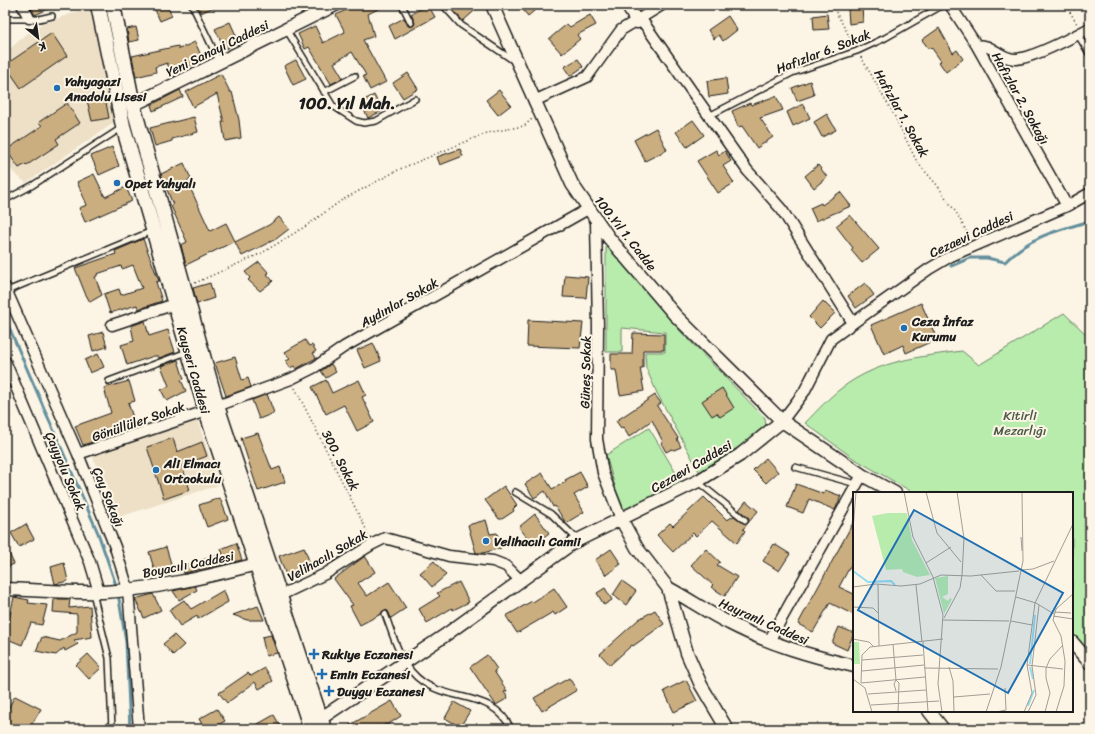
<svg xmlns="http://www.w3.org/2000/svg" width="1095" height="734" font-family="Sriracha,sans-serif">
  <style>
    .built { fill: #ede0c7 }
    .green { fill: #b8ecad; stroke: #6a8464 }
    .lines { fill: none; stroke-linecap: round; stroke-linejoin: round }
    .stream { stroke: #638f9d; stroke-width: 3 }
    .building { fill: #cbae80; stroke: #1c1c1c }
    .service-casing { stroke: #1c1c1c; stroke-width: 8 }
    .minor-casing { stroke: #1c1c1c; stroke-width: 13 }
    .tertiary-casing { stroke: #1c1c1c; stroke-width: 15 }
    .secondary-casing { stroke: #1c1c1c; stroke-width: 17 }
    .path { stroke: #1c1c1c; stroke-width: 1.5; stroke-dasharray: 1 3; stroke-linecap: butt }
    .service { stroke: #fcf5e5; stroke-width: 5 }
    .minor { stroke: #fcf5e5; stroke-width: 10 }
    .tertiary { stroke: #fcf5e5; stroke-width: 12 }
    .secondary { stroke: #fcf5e5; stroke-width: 14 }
    .poi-dot { fill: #1f6fb2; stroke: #fcf5e5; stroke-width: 1.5 }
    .labels { text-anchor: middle; stroke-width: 4; stroke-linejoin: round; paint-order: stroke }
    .street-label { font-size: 13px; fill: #1c1c1c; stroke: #fcf5e5 }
    .poi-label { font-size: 13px; font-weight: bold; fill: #1c1c1c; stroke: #fcf5e5; text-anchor: start }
    .park-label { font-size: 13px; fill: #4b5a48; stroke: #fcf5e5 }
    .district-label { font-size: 17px; font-weight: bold; fill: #1c1c1c; stroke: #fcf5e5 }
    .inset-river { fill: none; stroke: #92dbf3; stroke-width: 2 }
    .inset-road { fill: none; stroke: #a29e95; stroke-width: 1 }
    .view { fill: #1f6fb2; fill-opacity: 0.15; stroke: #1f6fb2; stroke-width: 2 }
    .inset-edge { fill: none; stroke: #1c1c1c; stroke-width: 2 }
  </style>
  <rect width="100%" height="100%" fill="#fcf5e5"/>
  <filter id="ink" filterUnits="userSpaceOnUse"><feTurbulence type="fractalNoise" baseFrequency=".025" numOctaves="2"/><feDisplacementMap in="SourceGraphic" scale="8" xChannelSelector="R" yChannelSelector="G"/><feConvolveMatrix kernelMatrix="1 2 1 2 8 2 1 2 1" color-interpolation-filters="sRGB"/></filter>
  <g filter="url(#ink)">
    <path class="built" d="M93,6L115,122L26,183L5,165V53L36,26Z
      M197,419L219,485L116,518L92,455Z"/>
    <path class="green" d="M606,245L681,332L765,418L766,426L762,431L700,473L657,393L646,368L645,352H665V332L622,328V352H606Z
      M1064,313L1090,338V656L1072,634V493H914L853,458L805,423C817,411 829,397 843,387C880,360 918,357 962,351L979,365Z
      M649,428L682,483L624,510L615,487L606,455Z"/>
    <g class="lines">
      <path class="stream" d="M951,266L970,258H987L1005,262C1030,236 1056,231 1090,221
        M5,318L98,533L117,588
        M118,593L126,642L130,729"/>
    </g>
    <path class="building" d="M30,5H57L35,15Z
      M153,5H167L172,16L160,21Z
      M197,5H218L201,13Z
      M356,5H386L368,14L374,36L363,40L386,82L370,90L363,76L366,75L352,52L334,63L343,78L331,84L309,47L305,49L298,34L315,26L323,43L345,32L336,15Z
      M428,5L435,17L395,39L389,26L404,18L408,26H413L415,23L411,14Z
      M448,5H481L463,21Z
      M519,5H541L528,16Z
      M862,7L863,22L849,24L848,9Z
      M827,14L829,29L814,30L813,16Z
      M590,15L596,25L577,35L580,39L562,54L549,39L567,24L570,27Z
      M728,16L737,30L723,41L719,35L714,39L708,30Z
      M230,22L239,42L225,49L215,29Z
      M136,27L139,40L129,42L127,29Z
      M939,28L953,53L957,50L963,59L946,72L939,62L941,61L931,47L929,49L922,40Z
      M52,33L67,56L21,88L5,65Z
      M195,42L203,60L185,68L186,70L173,77L167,63L155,67L156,72L136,77L132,56L178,46L179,49Z
      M578,59L583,67L570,76L564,67Z
      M296,60L306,79L293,85L284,66Z
      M408,73L418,89L403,98L393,83Z
      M221,74L230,92H232L239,120L241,138L225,141L222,122H224L217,94L193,107L186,92Z
      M726,78L728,94L709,97L707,81Z
      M810,81L814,95L797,101L792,88Z
      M180,90L183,97L153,111L151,105Z
      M499,90L511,105L498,115L486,100Z
      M374,95L382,111L368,118L360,102Z
      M776,96L783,110L760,118L773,137L757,148L742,126L738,127L732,111L750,103L751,105Z
      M105,97L109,118L92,121L87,100Z
      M67,103L80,123L56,139L59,144L27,165L26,164L19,168L6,150L42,126L39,122Z
      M803,104L810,118L793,126L787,112Z
      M827,114L836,130L822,137L814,122Z
      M194,117L198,132L172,139V141L155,146L150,128Z
      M693,120L704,135L687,147L676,132Z
      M656,128L667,150L645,161L634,140Z
      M112,147L119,166L99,175L91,156Z
      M460,149L463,156L440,165L437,157Z
      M716,150L719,155L725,151L731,161L723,166L734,183L718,193L697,161Z
      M184,163L191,179L187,181L210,231L226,223L235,241L186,265L181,245L187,242L171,206L173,205L161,174Z
      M818,165L827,177L814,188L805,176Z
      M94,174L105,197L126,187L132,201L85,222L79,208L87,205L77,182Z
      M840,192L851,206L816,221L810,208L821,203L822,205Z
      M850,215L879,249L862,263L851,250L853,248L836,226Z
      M279,217L289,229L276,239L242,256L235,242L269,225Z
      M143,239L159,281L156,282L162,301L138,309L137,305L110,313L104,294L119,289L121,295L142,288L133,265L122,269L121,266L97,274V276L95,277L102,295L90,302L85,293L75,268L116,254L115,251Z
      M259,262L269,273L267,274L273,281L260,291L248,280L250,278L245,272Z
      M565,275L588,277L586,298L563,297Z
      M210,283L214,298L197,304L193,288Z
      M865,283L874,295L856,308L848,296Z
      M823,301L835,313L820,328L809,317Z
      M921,303L937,339L906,353L903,345L884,354L871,325Z
      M528,320L583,323L580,348L527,346Z
      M145,321L149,336L168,330L175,352L159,358L158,356H154L127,365L121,345L134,341L131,326Z
      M103,332L107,347L93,351L89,336Z
      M633,333L664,334V350H643V368H640L644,391L620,395L616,370H611V354H632Z
      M305,340L309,346L312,345L316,351L313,353L316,358L296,369L294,366L290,368L286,361L290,359L285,352Z
      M373,343L381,361L365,368L357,350Z
      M98,354L104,367L90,373L85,360Z
      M235,357L242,380L248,378L251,387L226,396L215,363Z
      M178,360L184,379L181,380L186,391L167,401L161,390L169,386L161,366Z
      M331,364L336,372L326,378L321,371Z
      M326,380L332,393L359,380L366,395L362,397L374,422L357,431L344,405L326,414L312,387Z
      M129,381L135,401L128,403L136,426L116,432L117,434L83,445L75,426L111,413L104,388Z
      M722,388L734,408L720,417L717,413L712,416L702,401Z
      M267,394L274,413L259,419L252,400Z
      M655,395L661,403L657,406L678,438L677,439L681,447L674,450L672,449L666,452L661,443L663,442L652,420L629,437L623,427L621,428L616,421Z
      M258,433L272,470L280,467L285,482L258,491L241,438Z
      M173,438L177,452L202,442L207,456L182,466L190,490L164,499L147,447Z
      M766,458L778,472L766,483L753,470Z
      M580,472L588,487L574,495L584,512L566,523L555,506L553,507L545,491L534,498L525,484L542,473L552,489L566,482L565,480Z
      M796,484L824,494L825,490L841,496L835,510L809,499L803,513L787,507Z
      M504,486L517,505L513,509L514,511L502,519H499L485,500Z
      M704,497L727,520L734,516L743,523H748L749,518L739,510L746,501L758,511L743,529L745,531L737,543L712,521L696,536L693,533L673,552L657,535L670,523L673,526Z
      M220,498L228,519L207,527L199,505Z
      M535,514L549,533L533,545L519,527Z
      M486,520L490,534L497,533L501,548L483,553H476L468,525Z
      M854,521V559L839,587L854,594V615L830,603L813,632L798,624Z
      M26,524L34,539L19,547L11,533Z
      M236,543L242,560L184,573L181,566L223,554L221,549Z
      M774,544L790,554L779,571L763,561Z
      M5,545L14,564L5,568Z
      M166,547L172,567L155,572L149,552Z
      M304,547L311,566L286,575L279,556Z
      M611,549L621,564L606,575L595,560Z
      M706,549L720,562L717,565L737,577L725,596L711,587L713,585L691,565Z
      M365,556L375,572L358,583L367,596L389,582L406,608L391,618L388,611L384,610L381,614L360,625L350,606L353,605L334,579Z
      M434,561L446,575L432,587L420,573Z
      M64,563L68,581L55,584L51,567Z
      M622,581L636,591L626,605L613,595Z
      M459,582L469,602L453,610L452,608L427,623L419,609L440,596L437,593Z
      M195,586L197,590L179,600L173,591Z
      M554,588L567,607L555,615L553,612L517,633L506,616L532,601L533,602Z
      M605,588L612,600L604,605L597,593Z
      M224,590L228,602L198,619L197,616L180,626L169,610L184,600L191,609Z
      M153,594L161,610L144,618L135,599Z
      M14,597L29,600L28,603L47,605L42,625L31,623L22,645L5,638Z
      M54,599H70L69,608L90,606L92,637L74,640L78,644L65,651L64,648L56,655L36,651L42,637L60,641L77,632V614L53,612Z
      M258,606L264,620H247L233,615Z
      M655,610L664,624L633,646L632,645L610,665L600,654L639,619Z
      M839,627L854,633L847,650L832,643Z
      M174,635L184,645L173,655L163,644Z
      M271,635L277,653L266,656L262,637Z
      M88,654L101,668L89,679L76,665Z
      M487,655L497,669L494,671L507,691L504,692L508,698L496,705L470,667Z
      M265,668L273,681L259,689L255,682L227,703L219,693L248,673L251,676Z
      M569,678L577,690L542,711L534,698Z
      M686,680L697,701L674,712L664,691Z
      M15,696L41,709L29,729H13L5,725V714Z
      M392,701L401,716L387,725L386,724L377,729H343Z
      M454,702L470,711L460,727L445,718Z
      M217,709L225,721L211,729H205L199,719Z
      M274,715L282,729H249Z"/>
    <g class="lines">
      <defs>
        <path id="service" d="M192,5L219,61
          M402,5L411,23
          M443,5L461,25L514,61
          M5,19H39L52,16
          M286,29L333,106L356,121L364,123L376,121L415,99
          M1078,35L1090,55
          M324,92L355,76
          M709,116L792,73L857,51L885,38L943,5
          M5,200L33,185L123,127
          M7,291L152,231
          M109,381L187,352
          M795,467L856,484
          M698,482L745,520
          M515,492L551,514L577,539
          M93,593L109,658L112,729
          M385,614C394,638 401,667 423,682C451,702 494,691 511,729"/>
        <path id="minor" d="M22,5L29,18
          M950,5L977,46L1067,206
          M641,19L747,170L782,210L853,323
          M977,46C991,42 1000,60 1016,59C1034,58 1073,37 1090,28
          M534,101L587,77L621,30L662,5
          M596,221L598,327L597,439L603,473L621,519
          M5,287L78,454L115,547L128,589L139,729
          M112,325L175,304
          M5,361L90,562L99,592
          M217,406L291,379L315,367L344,347L588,209
          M782,421L804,392L831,339L853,323L929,269L951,256L1067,206L1090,193
          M78,454L206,411
          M281,595L325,574L371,545L385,538L449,556L493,561L506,566L520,580
          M769,641L862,475"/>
        <path id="tertiary" d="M492,5L572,184L609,238L675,315L782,421L862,475L895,493
          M627,5L637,22
          M133,105L335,5
          M621,519L637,548L668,588L687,653L701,685L727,729
          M668,588C689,599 708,613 729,623C769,644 811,656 854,666
          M5,589C38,590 70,593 103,592C155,589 206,577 257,564
          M1072,642L1090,663
          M929,711L943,729
          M320,719L444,636L574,542L698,481L740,455L782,421"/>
        <path id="secondary" d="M98,5L123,126L206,411L311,729
          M113,5L133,105L217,406L324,729"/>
      </defs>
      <use href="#service" class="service-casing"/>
      <use href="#minor" class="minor-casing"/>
      <use href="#tertiary" class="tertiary-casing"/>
      <use href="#secondary" class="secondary-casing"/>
      <path class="path" d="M832,5L854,45
        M1066,5L1077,24
        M861,57L892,111L917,162L937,185L957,214L970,238
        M195,283L262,253L306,226L342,200L400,169L487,133L524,126L532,119
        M295,388L369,535"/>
      <use href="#service" class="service"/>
      <use href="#minor" class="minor"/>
      <use href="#tertiary" class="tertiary"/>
      <use href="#secondary" class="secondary"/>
    </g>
  </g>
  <g class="poi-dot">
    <circle cx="57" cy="88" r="4"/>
    <circle cx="117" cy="183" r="4"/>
    <circle cx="904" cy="328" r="4"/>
    <circle cx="156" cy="470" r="4"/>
    <circle cx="486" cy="541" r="4"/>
    <path d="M312 648h4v4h4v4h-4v4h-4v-4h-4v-4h4z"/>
    <path d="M320 668h4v4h4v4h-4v4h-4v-4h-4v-4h4z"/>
    <path d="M327 685h4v4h4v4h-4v4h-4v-4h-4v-4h4z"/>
  </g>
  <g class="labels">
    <g class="street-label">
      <text transform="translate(217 48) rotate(-26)" y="5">Yeni Sanayi Caddesi</text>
      <text transform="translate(823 51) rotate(-21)" y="5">Hafızlar 6. Sokak</text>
      <text transform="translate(1021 98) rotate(61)" y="5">Hafızlar 2. Sokağı</text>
      <text transform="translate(902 113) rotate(61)" y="5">Hafızlar 1. Sokak</text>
      <text transform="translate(626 233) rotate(52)" y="5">100.Yıl 1. Cadde</text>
      <text transform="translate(971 234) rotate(-25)" y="5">Cezaevi Caddesi</text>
      <text transform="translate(399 302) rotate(-29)" y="5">Aydınlar Sokak</text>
      <text transform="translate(194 370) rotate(74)" y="5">Kayseri Caddesi</text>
      <text transform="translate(585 372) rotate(-89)" y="5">Güneş Sokak</text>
      <text transform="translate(138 421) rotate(-19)" y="5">Gönüllüler Sokak</text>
      <text transform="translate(341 460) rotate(63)" y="5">300. Sokak</text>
      <text transform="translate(691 466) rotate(-30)" y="5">Cezaevi Caddesi</text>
      <text transform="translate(66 471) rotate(67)" y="5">Çayyolu Sokak</text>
      <text transform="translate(109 497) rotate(68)" y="5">Çay Sokağı</text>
      <text transform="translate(327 555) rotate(-30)" y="5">Velihacılı Sokak</text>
      <text transform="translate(188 564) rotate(-11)" y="5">Boyacılı Caddesi</text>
      <text transform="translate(764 621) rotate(24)" y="5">Hayranlı Caddesi</text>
    </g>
    <g class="poi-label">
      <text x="65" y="86">Yahyagazi<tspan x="65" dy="15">Anadolu Lisesi</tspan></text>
      <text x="125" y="188">Opet Yahyalı</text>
      <text x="912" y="326">Ceza İnfaz<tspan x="912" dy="15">Kurumu</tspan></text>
      <text x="164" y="468">Ali Elmacı<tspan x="164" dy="15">Ortaokulu</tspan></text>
      <text x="494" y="546">Velihacılı Camii</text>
      <text x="322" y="659">Rukiye Eczanesi</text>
      <text x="330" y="679">Emin Eczanesi</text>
      <text x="337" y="696">Duygu Eczanesi</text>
    </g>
    <g class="park-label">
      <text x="1020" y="420">Kitirli<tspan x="1020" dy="15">Mezarlığı</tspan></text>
    </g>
    <g class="district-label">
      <text x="347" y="109">100. Yıl Mah.</text>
    </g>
  </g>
  <g transform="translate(853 492)">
    <rect width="220" height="220" fill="#fcf5e5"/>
    <path d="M35,21H54L59,48L77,83L64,85L50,80L49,77L33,78L19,24ZM95,84V102L89,105L95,109L97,106L99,107L91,122L82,86ZM0,150H6L7,172H0Z" fill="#b8ecad"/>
    <path class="inset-river" d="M0,79L15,90L38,89L42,93M177,172L182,123M177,175L180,187M175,214L181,198"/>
    <path class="inset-road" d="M51,0L60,45L80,85L90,123L85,192L89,220M73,0L84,41L108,70M0,38L3,0M168,45L169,59M73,71L98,55M168,78L180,77L201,69M128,83L143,99H162M25,92L26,154M63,93L69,150M0,95L23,92L48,94L67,92L88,83L118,84L166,79M163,105L183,111L201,122M0,115L20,116L25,121M201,120L218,121M200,124L220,127M91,126L107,96L109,83L111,46L104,0M90,128L156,129M158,129L179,133M0,147L16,150L20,154M70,150L75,220M40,152L43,188L41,192L43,199M9,168L70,163M174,173L210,177M96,175L100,189L101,220M71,176L145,177M9,179L71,173M72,185L8,191L9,163L17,155L90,147M0,187L12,196L19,220M43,188L46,191L45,220M15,202L73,198M101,205L137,202M18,213L86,209M133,220L148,175L170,69L169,0M143,220L153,218L152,196M171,220L179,201L174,173L182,111L220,32M175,220L183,203L179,174L186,113M192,220L197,201L193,186V176L197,167L210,153M203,220L211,194L212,169L208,144L200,128L203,117L220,102"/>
    <path class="view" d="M61,18L210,101L155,201L5,118Z"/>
    <rect width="220" height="220" class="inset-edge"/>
  </g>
  <rect width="1095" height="734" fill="none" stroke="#fcf5e5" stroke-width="20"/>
  <rect x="10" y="10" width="1075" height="714" fill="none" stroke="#1c1c1c" stroke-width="1.5" filter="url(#ink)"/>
  <g transform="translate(38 38) rotate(151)" stroke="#fcf5e5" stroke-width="3" paint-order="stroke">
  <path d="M0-3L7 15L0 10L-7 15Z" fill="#1c1c1c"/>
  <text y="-6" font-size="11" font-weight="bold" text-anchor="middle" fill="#1c1c1c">K</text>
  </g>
</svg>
